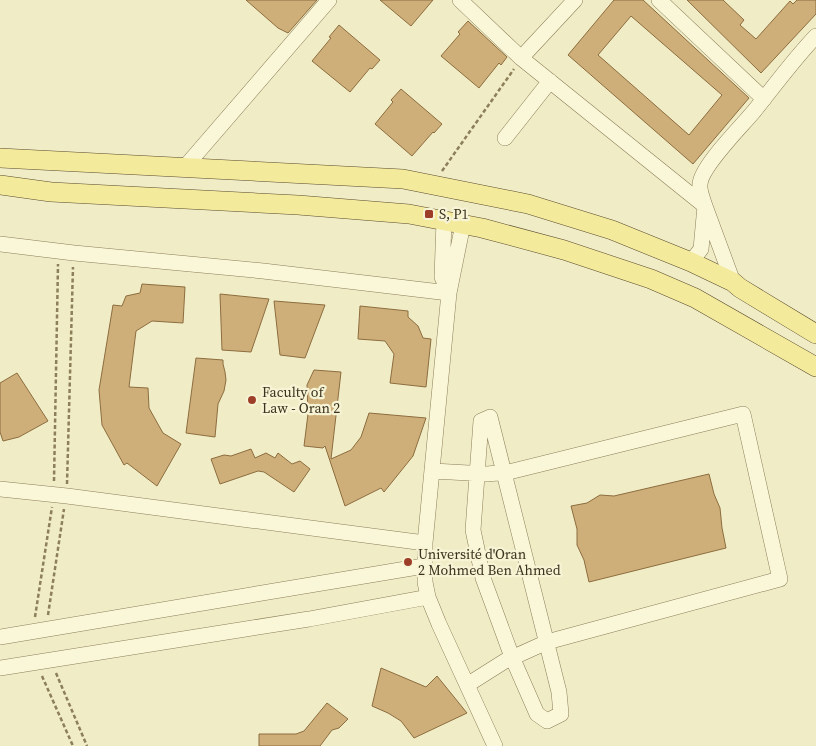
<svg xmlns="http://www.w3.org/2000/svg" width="816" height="746" font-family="'Source Serif 4',serif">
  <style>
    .building { fill: #cfaf79; stroke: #8c6d3f; fill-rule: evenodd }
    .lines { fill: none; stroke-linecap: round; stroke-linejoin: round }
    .minor-casing { stroke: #8c7f5a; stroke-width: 16 }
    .major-casing { stroke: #594b2e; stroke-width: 20 }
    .path { stroke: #8c7f5a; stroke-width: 2.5; stroke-dasharray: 4 2.5; stroke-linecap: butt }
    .minor { stroke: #faf7d9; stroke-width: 15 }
    .major { stroke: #f4ea9c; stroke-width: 19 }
    .poi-dot { fill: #9d3f28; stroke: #f7f4d5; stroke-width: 2 }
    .labels { text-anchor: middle; stroke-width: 4.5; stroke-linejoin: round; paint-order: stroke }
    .poi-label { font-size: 14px; fill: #3b321e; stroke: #f7f4d5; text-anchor: start }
  </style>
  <rect width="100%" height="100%" fill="#f0ecc5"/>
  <path class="building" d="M246,0H317L288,33L278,28Z
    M380,0H433L411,26Z
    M614,0H643L749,98L693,164L568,55ZM631,16L722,95L689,135L598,55Z
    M687,0H723L744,20L740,25L756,39L790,1L793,4L797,0H816V14L761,73Z
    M468,21L507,57L501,65L499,63L479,88L441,56L460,34L458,32Z
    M339,25L380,60L372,69L370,68L350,92L312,61L331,38L329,37Z
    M401,89L442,124L434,133L433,132L412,156L375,124L393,102L391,100Z
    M142,284L185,287L183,323L152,321L136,331L129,387L148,388L149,408L159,426L163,433L181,444L157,486L127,463L124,465L102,425L99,390L113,305L122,306L126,296L140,293Z
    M220,294L269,299L251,352L222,350Z
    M274,301L325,305L305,358L280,355Z
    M360,306L408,311V317L418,326L423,338L431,339L426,387L390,383L394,354L385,341L358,339Z
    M196,358L223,360V364L225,372L226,380L224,391L218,404L215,437L186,433Z
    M314,370L341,372L331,459L351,450L361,437L369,413L426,418L413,456L384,492L381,488L345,506L325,446L323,448L304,446L308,414L307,385Z
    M17,373L48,421L19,437L3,441L0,432V383Z
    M251,449L255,458L266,453L275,458L278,453L292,464L300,461L310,469L294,492L264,472L258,471L220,484L211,459L224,455L231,456Z
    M709,474L714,494L720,508L722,528L726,548L589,582L584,560L577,545V529L571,506L587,503L600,495L614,496Z
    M381,668L426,687L437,676L467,713L414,738L401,721L388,713L372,706Z
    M327,703L348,719L339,728L332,730L320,746H259V734H296L304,731Z"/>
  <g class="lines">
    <defs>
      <path id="minor" d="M460,0L521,58L705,206
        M659,0L764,99
        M521,58L575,0
        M505,138L550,81
        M185,167L329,0
        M705,206C703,200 699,190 700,184C701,166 743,125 755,110C775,85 794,59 816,36
        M444,221L442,277L449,293
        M463,224L449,293L425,543V582L428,597L439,624L495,746
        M0,244L74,253L263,271L449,293
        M691,262L701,249L705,206L733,282
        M490,417L559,692L561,714L547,721L537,714L512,657L483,578L473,530L481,421Z
        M433,471L487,474L509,472L743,414L780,579L547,642L505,661L467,685
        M0,489L67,496L425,543
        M0,637L424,566
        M0,668L309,619L428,597"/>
      <path id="major" d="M0,158L403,179L528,204L612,230L691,262L733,282L740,288L816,334
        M0,185L51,192L298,205L409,214L482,228L564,250L651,279L695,298L816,367"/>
    </defs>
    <use href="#minor" class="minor-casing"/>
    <use href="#major" class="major-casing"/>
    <path class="path" d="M442,171L514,69
      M54,481L58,264
      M67,484L73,267
      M48,615L64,509
      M35,617L52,507
      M56,673L87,746
      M42,676L73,746"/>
    <use href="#minor" class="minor"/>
    <use href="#major" class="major"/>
  </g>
  <g class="poi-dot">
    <rect x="424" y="209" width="10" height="10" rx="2.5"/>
    <circle cx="252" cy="400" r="5"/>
    <circle cx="408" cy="562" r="5"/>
  </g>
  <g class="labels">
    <g class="poi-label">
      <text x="439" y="219">S, P1</text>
      <text x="262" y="397">Faculty of<tspan x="262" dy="16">Law - Oran 2</tspan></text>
      <text x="418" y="559">Université d'Oran<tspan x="418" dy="16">2 Mohmed Ben Ahmed</tspan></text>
    </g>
  </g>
</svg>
